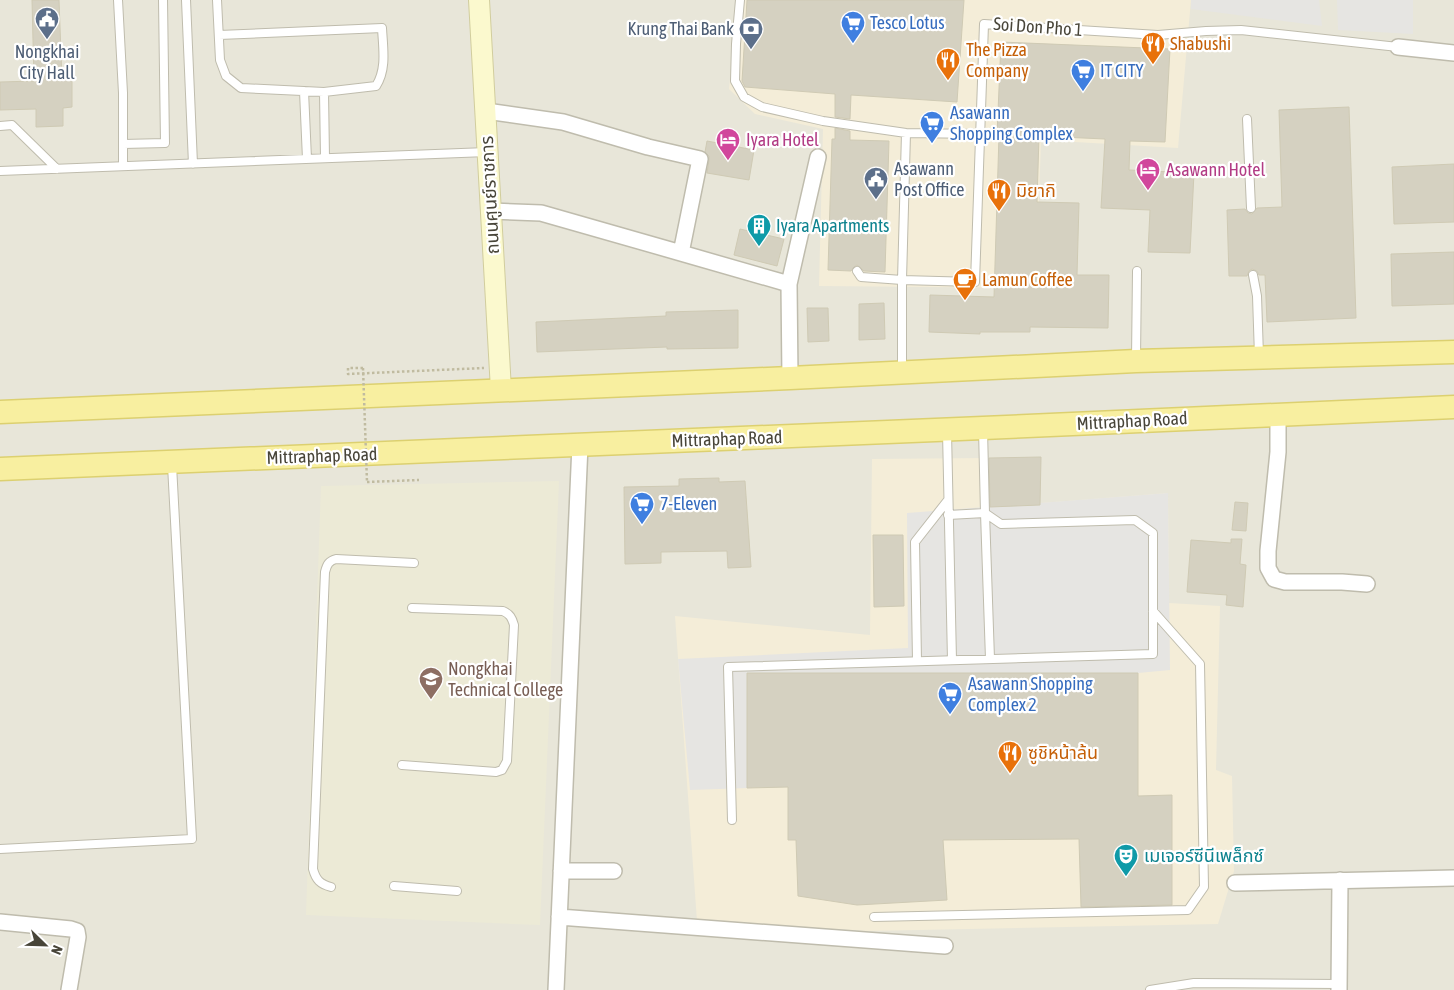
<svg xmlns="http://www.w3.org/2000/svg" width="1454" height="990" font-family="'Asap Condensed','Noto Sans Thai',sans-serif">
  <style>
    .residential { fill: #e8e6d9 }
    .commercial { fill: #f4edd8 }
    .education { fill: #ecead6 }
    .parking { fill: #e6e5e2 }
    .building { fill: #d5d1c1; stroke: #cfcab4 }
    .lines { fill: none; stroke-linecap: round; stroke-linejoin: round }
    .lane-casing { stroke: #bfbcad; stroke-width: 10 }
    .street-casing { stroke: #bfbcad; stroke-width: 18 }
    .secondary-casing { stroke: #d1cd9d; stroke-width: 22 }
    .primary-casing { stroke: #dcd070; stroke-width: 25 }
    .path { stroke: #c0bba0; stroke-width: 2.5; stroke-dasharray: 2.5 2.5; stroke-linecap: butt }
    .lane { stroke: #fff; stroke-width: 8 }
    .street { stroke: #fff; stroke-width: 15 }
    .secondary { stroke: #fbf9ce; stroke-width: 20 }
    .primary { stroke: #f8efa0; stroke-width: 22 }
    .path-bridge { stroke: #c0bba0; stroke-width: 2.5; stroke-dasharray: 2.5 2.5; stroke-linecap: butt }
    .labels { text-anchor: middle; stroke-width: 4.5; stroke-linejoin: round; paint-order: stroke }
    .shop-label { font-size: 18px; fill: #366cbe; stroke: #fff; text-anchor: start }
    .street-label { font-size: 18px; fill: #484539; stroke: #fff }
    .service-label { font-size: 18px; fill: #4e5e75; stroke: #fff; text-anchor: end }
    .food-label { font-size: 18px; fill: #c56008; stroke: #fff; text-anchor: start }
    .hotel-label { font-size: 18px; fill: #b23c85; stroke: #fff; text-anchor: start }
    .culture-label { font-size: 18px; fill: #0d838f; stroke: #fff; text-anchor: start }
    .education-label { font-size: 18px; fill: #785e54; stroke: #fff; text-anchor: start }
  </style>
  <rect width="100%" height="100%" fill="#f4f3eb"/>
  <path class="residential" d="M0,0H1454V990H0Z"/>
  <path class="commercial" d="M738,0H1191L1178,148L1041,140L1036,288L819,286L823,129L755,114L729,89Z
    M988,458L990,507L1168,493L1169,603L1220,606L1216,770L1232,776L1234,871L1218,924L868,931L697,921L675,616L870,635L872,459Z"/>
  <path class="education" d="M559,481L540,925L306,915L321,486Z"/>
  <path class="parking" d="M1191,0H1319L1322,26L1191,9Z
    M1337,0H1413V34L1338,30Z
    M1168,493L1170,670L1138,673H748L747,788L690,790L678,659L908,648L907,513Z"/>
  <path class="building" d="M32,0H59L62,80L72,79V107L63,108V126L36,127V109L0,110V82L34,81Z
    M747,0H964L957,102L851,95L850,119L835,117V94L745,87L742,81Z
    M1001,42L1170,49L1165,142L1130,141L1129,170L1194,173L1190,253L1148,252L1150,210L1101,208L1105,139L1039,136L1037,202L1079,203L1077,275H1109L1108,328L1030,327V332H980V334L929,332L930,295L994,297L999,135H997Z
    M1349,107L1356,318L1267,322L1265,275H1259L1257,271L1252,269L1249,271L1247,276H1229L1227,210L1245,209L1248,213L1252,214L1257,208L1282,207L1279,110Z
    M835,128L850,131V140L889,141L885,272L864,271L857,265L854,267L851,271L828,270L832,139H835Z
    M707,141L754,150L749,180L707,173L709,160V156L705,152Z
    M1454,164V222L1394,224L1392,167Z
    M740,229L784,239L777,266L734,255Z
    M1454,252V304L1392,306L1391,254Z
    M884,303L885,339L859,340V304Z
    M807,308H828L829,341L808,342Z
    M738,310V348L667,349V347L537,352L536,322L666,316V312Z
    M1041,457L1040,505L990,507L989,458Z
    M719,478V482L745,481L751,567L728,568L727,551L661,552V563L625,564L624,487L679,486V479Z
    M1235,502L1248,503L1246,531L1232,530Z
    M873,535H903L904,606L874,607Z
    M1231,539H1242L1240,564L1246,565L1243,607L1226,605L1227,595L1187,592L1191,540L1231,543Z
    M747,673H1138V796L1172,795V905L1081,907L1079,839L943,840L947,900L857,905L798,896L796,840H788V787L747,788Z"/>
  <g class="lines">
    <defs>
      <path id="lane" d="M118,0L123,93V166
        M186,0L193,164
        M217,0L220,60L226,76L241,88L324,92
        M740,0L736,44L735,81L744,97L762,107L823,121L906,133L980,134
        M219,35L382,28C383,48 387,69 376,86L324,92L325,158
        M304,91L307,159
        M1247,119L1251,208
        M0,126L12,125L57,169
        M123,144L165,143L163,0
        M0,171L487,152
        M857,271L861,277L902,280L906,133
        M1253,275L1257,296L1259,356
        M1136,359L1137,271
        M902,371V280L975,282L984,24L1158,35L1206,31L1241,30L1398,47
        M947,432L952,660
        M948,515L985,513L990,659
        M917,661L915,542L948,500
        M402,765L496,772L502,770L507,761L514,625C512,618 510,614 503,611L412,608
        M732,820L728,667L1153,654V533L1135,520L1001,524L985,513L983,429
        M0,849L192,839L172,465
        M394,886L457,891
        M331,887C320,884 316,880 313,869L325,572C327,564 329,561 336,559L414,563
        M874,917L1188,910L1204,887L1200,664L1153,611
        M1150,990L1194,983L1339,984"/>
      <path id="street" d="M1398,47L1454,53
        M486,111L563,122L648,147L700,159L681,253L541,213L491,211
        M681,253L789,284
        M790,378L789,284L818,157
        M1278,414V452L1268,551V568L1274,579L1285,582H1342L1367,584
        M561,871H614
        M1235,883L1454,878
        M559,917L945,946
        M0,922L71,929L77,931L78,937L69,990
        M556,990L580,445
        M1339,990L1340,880"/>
      <path id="secondary" d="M479,0L501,390"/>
      <path id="primary" d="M0,412L790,378L1136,361L1454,352
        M0,469L983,428L1454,407"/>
    </defs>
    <use href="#lane" class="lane-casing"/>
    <use href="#street" class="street-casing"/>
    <use href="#secondary" class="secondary-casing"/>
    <use href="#primary" class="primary-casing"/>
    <path class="path" d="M363,368H348V374L484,368
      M367,482L419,480"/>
    <use href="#lane" class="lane"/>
    <use href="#street" class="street"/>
    <use href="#secondary" class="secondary"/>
    <use href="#primary" class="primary"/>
    <path class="path-bridge" d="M363,368L367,482"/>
  </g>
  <defs>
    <symbol id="civic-pin" viewBox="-11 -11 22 30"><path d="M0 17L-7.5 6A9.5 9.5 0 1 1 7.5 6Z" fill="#5c6f8a" stroke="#fff"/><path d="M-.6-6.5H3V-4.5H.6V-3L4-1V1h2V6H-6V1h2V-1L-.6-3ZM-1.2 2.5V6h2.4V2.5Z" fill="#fff"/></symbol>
    <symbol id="supermarket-pin" viewBox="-11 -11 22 30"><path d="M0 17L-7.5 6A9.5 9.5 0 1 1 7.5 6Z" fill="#3f7fe0" stroke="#fff"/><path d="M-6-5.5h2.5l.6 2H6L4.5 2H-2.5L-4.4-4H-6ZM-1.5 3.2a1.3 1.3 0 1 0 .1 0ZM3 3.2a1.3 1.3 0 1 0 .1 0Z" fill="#fff"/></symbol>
    <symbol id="bank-pin" viewBox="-11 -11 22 30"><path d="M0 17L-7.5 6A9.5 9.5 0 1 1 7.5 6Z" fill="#5c6f8a" stroke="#fff"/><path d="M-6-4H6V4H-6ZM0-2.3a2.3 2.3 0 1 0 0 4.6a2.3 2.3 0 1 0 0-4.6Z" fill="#fff"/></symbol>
    <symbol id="restaurant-pin" viewBox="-11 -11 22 30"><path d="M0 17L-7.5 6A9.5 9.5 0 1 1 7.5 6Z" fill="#e8710a" stroke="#fff"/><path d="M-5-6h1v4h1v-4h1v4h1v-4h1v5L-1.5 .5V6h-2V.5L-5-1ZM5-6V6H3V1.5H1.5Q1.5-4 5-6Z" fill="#fff"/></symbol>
    <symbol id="hotel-pin" viewBox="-11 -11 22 30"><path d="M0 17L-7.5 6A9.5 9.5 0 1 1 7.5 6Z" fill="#d1479c" stroke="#fff"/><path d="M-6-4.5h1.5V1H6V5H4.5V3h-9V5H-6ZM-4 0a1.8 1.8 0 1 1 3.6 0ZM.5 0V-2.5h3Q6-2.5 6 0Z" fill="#fff"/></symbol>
    <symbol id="building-pin" viewBox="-11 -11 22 30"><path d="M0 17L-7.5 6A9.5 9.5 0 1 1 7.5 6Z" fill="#0f9aa8" stroke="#fff"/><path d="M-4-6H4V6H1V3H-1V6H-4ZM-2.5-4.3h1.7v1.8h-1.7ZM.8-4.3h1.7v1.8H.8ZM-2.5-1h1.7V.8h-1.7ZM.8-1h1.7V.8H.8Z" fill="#fff"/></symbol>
    <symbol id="cafe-pin" viewBox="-11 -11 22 30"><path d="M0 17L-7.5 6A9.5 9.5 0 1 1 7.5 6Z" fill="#e8710a" stroke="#fff"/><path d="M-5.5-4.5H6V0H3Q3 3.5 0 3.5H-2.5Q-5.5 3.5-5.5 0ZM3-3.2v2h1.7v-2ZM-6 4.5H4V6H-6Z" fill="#fff"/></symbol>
    <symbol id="university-pin" viewBox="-11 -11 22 30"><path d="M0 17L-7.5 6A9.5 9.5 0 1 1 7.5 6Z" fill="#8d6e63" stroke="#fff"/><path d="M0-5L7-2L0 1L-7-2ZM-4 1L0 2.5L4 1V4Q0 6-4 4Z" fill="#fff"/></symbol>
    <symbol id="theatre-pin" viewBox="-11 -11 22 30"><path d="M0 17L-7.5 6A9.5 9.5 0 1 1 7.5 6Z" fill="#0f9aa8" stroke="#fff"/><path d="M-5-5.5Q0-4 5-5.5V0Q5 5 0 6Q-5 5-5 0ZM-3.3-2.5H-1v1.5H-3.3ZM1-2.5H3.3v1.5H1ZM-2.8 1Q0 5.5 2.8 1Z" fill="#fff"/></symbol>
  </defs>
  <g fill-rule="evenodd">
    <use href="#civic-pin" x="33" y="5" width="28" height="38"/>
    <use href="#supermarket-pin" x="839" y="9" width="28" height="38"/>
    <use href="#bank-pin" x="737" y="15" width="28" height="38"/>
    <use href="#restaurant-pin" x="1139" y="30" width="28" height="38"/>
    <use href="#restaurant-pin" x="934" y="46" width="28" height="38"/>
    <use href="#supermarket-pin" x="1069" y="57" width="28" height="38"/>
    <use href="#supermarket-pin" x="918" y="109" width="28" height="38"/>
    <use href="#hotel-pin" x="714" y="126" width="28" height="38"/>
    <use href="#hotel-pin" x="1134" y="156" width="28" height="38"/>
    <use href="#civic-pin" x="862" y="165" width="28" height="38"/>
    <use href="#restaurant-pin" x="985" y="177" width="28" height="38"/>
    <use href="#building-pin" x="745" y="212" width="28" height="38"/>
    <use href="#cafe-pin" x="951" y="266" width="28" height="38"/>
    <use href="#supermarket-pin" x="628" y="490" width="28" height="38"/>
    <use href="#university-pin" x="417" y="665" width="28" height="38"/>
    <use href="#supermarket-pin" x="936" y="680" width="28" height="38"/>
    <use href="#restaurant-pin" x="996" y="739" width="28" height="38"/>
    <use href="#theatre-pin" x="1112" y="842" width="28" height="38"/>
  </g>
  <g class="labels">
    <g class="shop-label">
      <text x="870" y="29">Tesco Lotus</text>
      <text x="1100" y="77">IT CITY</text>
      <text x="950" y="119">Asawann<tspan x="950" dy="21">Shopping Complex</tspan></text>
      <text x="660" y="510">7-Eleven</text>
      <text x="968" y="690">Asawann Shopping<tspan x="968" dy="21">Complex 2</tspan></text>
    </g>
    <g class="street-label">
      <text transform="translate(1038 27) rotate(4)" y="6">Soi Don Pho 1</text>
      <text transform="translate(490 195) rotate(-93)" y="6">ถนนศูนย์ราชการ</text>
      <text transform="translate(1132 421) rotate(-3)" y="6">Mittraphap Road</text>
      <text transform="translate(727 439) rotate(-2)" y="6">Mittraphap Road</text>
      <text transform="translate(322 456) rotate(-2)" y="6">Mittraphap Road</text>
    </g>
    <g class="service-label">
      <text x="734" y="35">Krung Thai Bank</text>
      <text x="47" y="58" text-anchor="middle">Nongkhai<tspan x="47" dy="21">City Hall</tspan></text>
      <text x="894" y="175" text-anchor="start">Asawann<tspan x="894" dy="21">Post Office</tspan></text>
    </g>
    <g class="food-label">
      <text x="1170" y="50">Shabushi</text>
      <text x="966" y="56">The Pizza<tspan x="966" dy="21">Company</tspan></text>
      <text x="1016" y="197">มิยากิ</text>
      <text x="982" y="286">Lamun Coffee</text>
      <text x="1028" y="759">ซูชิหน้าล้น</text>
    </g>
    <g class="hotel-label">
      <text x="746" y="146">Iyara Hotel</text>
      <text x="1166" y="176">Asawann Hotel</text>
    </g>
    <g class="culture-label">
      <text x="776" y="232">Iyara Apartments</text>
      <text x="1144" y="862">เมเจอร์ซีนีเพล็กซ์</text>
    </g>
    <g class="education-label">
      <text x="448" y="675">Nongkhai<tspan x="448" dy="21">Technical College</tspan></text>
    </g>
  </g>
  <g transform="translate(45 945) rotate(113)" stroke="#ffffff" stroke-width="4" paint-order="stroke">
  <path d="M0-4L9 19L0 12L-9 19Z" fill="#484539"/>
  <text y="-8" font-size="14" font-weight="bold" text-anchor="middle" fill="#484539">N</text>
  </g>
</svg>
